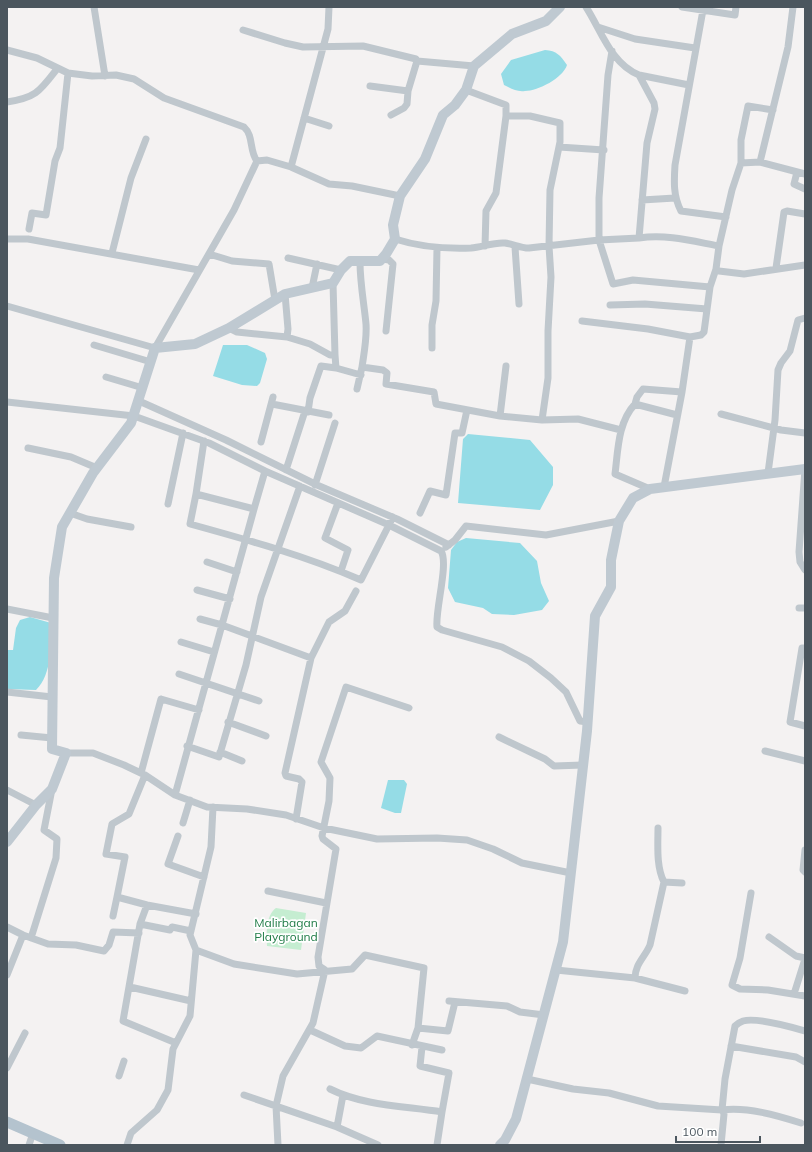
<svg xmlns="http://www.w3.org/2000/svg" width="812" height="1152" font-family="Mulish,sans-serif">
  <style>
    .green { fill: #c5edd1 }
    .water { fill: #95dce6 }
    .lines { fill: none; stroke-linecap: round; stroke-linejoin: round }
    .street { stroke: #bfc7cd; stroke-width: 7 }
    .secondary { stroke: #bfc9d1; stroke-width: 10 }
    .primary { stroke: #b4c3ce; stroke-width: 11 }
    .labels { text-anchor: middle; stroke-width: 3.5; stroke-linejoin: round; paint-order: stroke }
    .park-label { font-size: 12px; fill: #1f7b46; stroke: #fff }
  </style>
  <rect width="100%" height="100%" fill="#f4f2f2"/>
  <path class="green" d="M276,908L306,913L301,950L267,946C267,934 265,916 276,908Z"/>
  <path class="water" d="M545,50C557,51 560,55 567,65C563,78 538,91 525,91C517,92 512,89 504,85L501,74L511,60Z
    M223,345H247L265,353L267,359L260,383L257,386L242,385L213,376Z
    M468,434L530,440L553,467V485L540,510L458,503L463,439Z
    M466,538L520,543L537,561L541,583L549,601L542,610L514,615L492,614L483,608L455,602L448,588L451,550L457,542Z
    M30,617L51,623C50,645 53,673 36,690L7,689V650H13L16,628L20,620Z
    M388,780H404L407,784L401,813H395L381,808Z"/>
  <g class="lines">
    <path class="street" d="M94,7L105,76
      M586,7C601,30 611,64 639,75L654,103L655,109L647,143L639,238C667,234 692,241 719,246L716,269L719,271L744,274L805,265
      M682,7L735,15L736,7
      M703,10L675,165C674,181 673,196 681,211L726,217
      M598,27L635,39L695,48
      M243,30L285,43L303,47L363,46L416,59L417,61L474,66
      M7,50L37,58L68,73L92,76L116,75L134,79L164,98L244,127C254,136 249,151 257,161
      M612,51L608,75L599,198V240L613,284L633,280L710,287
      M639,75L689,85
      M370,86L408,91
      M466,90L506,105V116L496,193L486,211L485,246
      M7,102C36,98 40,91 57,69
      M391,115L404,108L407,104L408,91L417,61
      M506,116H530L560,123V142L550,190L549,246L551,277L548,331V378L542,420
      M304,118L329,126
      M559,147L604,150
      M760,162L788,47L793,7
      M741,163V140L748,106L773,110
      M291,167L329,184L352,186L400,196
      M797,172L794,184L805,189
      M642,200L675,198
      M29,229L32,213L46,215L55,161L60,148L68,73
      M7,239H28L199,270
      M395,239C420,247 445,249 471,248C482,247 494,242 505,243C513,244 520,248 529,248L599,240L639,238
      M719,246L732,190L741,163L760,162L805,174
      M515,247L519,304
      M112,253L131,178L146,139
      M209,254L232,261L269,264L275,300
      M288,258L341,270
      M382,259L389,260L393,264L386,331
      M360,262C360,283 364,303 366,324C367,339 364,353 362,367
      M776,268L784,212L787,211L805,214
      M312,288L317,264
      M285,294L288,329L287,337
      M610,305L645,304L707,309
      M7,306L155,348L234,210L257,161L267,160L291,167L328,29L329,7
      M582,321L648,329L690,337L701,335L704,332L710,287L716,269
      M229,328L237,332L287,337L310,344L330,355H335L333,283
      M94,345L151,362
      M432,348V325L436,301L437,248
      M336,368L361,375
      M106,377L143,388
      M357,389L362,367L383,370L387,373L386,384L434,392L436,404L500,416L542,420L578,419L621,430
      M139,401L226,440L317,485L397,519L449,545
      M7,402L134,416L209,443L265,471L254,509
      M272,404L329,415
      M635,404L637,397L643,389L682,392
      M308,412L310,398L321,366L336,368L335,355
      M721,414L781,430L805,433
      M500,416L506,366
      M261,442L273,397
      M28,448L71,457L97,468
      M805,469L799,552L800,562L805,570
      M286,470L305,411
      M265,471L389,525L441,551C449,563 435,610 437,627L442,630L502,647L529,661L551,678L566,692L580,721L588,722
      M768,473L775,420L778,370L781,363L790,351L798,320L805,318
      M315,485L335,423
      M664,487L682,392L690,337
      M650,489L615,474C618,450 618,422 635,404L677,415
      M196,494L204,441
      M338,503L325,538L348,550L341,571
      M168,504L183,433
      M70,513L87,519L131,527
      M420,513L430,491L446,495L455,433H462L467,410
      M446,547L455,540L466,526L546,535L619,521
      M207,562L237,572
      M197,590L230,599
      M799,608H805
      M7,609L53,618
      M200,619L222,625L311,658
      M181,642L214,652
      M805,648H802L790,722L805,726
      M179,674L259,701
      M7,692L52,697
      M228,722L266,736
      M21,735L52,738
      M499,737L545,759L554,766L583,765
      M187,746L219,757L246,665L261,597L300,486
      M765,751L805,761
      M220,752L242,761
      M66,753H93L124,765L145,775L175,795L207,807L247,809L286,815L324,828L377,839L437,838L467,840L493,849L522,863L571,873
      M141,773L161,699L199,710
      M145,775L129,814L112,824L106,854L125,857L117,897L147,905L196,914
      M7,790L36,805
      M175,795L254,509L196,494L190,524C248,540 306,556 361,580L393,517
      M296,819L302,782L299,779L286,776L285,773L311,658L329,622L345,611L356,591
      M183,823L190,800
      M658,828C658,844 656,867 664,882L682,883
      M178,836L168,864L204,877
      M805,850L803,870L805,872
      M268,891L326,903
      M751,893L740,958L732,985L740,989L768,990L805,996
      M147,905L140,924L123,1021L176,1043
      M113,916L117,897
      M140,924L170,930L172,927L191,931
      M7,927L23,935L48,944L76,945L104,951L109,945L113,932L139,933
      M769,937L796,956L805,958
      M31,938L56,858L57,839L44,830L52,789
      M196,950L234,964L297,974L352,969L365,955L424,968L418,1028L412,1045
      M556,970L635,978L685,991
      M7,975L23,935
      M635,978C635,964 645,957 650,945L664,882
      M130,987L191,1001
      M794,994L805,959
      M449,1001L507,1006L520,1012L544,1015
      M418,1028L448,1031L455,1002
      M310,1030L345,1046L361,1048L377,1036L442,1050
      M731,1046L796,1057L805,1062
      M422,1047L420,1066L449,1073L442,1112
      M7,1068L25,1033
      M119,1076L124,1061
      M527,1079L573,1089L609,1093L658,1106L722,1110L724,1114L721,1145
      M330,1089C364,1106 405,1106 442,1112L437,1145
      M244,1095L337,1127L378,1145
      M801,1123C776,1115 748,1107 722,1110L725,1079L735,1026C737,1024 740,1022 743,1021C757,1017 791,1027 805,1031
      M337,1127L343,1095
      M29,1145L33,1133
      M127,1145L131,1133L157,1110L168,1090L173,1049L190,1016L196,950L190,935L211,847L213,807
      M278,1145L276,1106L283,1076L313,1023L325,970L319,966L318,957L336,849L323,839L322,836L329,801L330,778L321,762L346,687L409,708"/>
    <path class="secondary" d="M7,842L36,805L52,789L66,753L52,749L54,578L62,527L93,473L131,423L155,348L195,344L229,328L285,294L333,283L341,270L350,261H380L386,254L395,239L393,225L400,196L425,159L443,115L455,105L466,90L474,66L512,34L546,21L560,7
      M500,1145L505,1140L516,1119L563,942L587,731L595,616L611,587V560L619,521L633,498L650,489L805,469"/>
    <path class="primary" d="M7,1122L60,1145"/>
  </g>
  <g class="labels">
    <g class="park-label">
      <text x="286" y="927">Malirbagan<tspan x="286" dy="14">Playground</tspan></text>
    </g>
  </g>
  <rect width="812" height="1152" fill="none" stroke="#4b565e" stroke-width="16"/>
  <path d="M676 1136v6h84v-6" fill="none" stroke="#4b565e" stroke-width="2"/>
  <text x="682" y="1136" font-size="12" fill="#4b565e" stroke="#ffffff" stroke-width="3" paint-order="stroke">100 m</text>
</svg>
